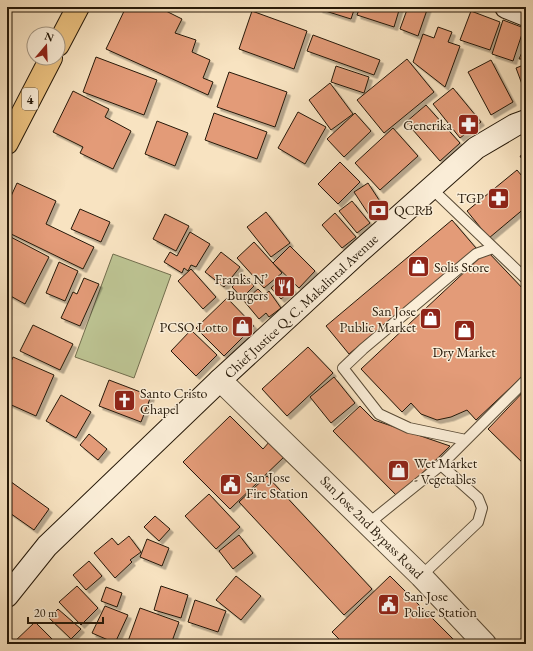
<svg xmlns="http://www.w3.org/2000/svg" width="533" height="651" font-family="'EB Garamond',serif">
  <style>
    .green { fill: #bdc493; stroke: #726e4e }
    .building { fill: #e39b78; stroke: #261909; filter: url(#shadow) }
    .lines { fill: none; stroke-linecap: round; stroke-linejoin: round }
    .service-casing { stroke: #5a4c37; stroke-width: 12 }
    .tertiary-casing { stroke: #5a4c37; stroke-width: 24 }
    .secondary-casing { stroke: #261909; stroke-width: 24 }
    .trunk-casing { stroke: #261909; stroke-width: 24 }
    .service { stroke: #faedd7; stroke-width: 10 }
    .tertiary { stroke: #faedd7; stroke-width: 22 }
    .secondary { stroke: #faedd7; stroke-width: 22 }
    .trunk { stroke: #ecc280; stroke-width: 22 }
    .labels { text-anchor: middle; stroke-width: 3; stroke-linejoin: round; paint-order: stroke }
    .shield { fill: #faedd7; stroke: #665947; stroke-width: 1 }
    .shield-label { font-size: 13px; font-weight: bold; fill: #261909 }
    .poi-label { font-size: 14px; fill: #261909; stroke: #faedd7; text-anchor: start }
    .street-label { font-size: 14px; fill: #261909; stroke: #faedd7 }
  </style>
  <defs>
    <filter id="shadow"><feDropShadow dx="3.5" dy="3.5" stdDeviation="0" flood-color="#0004"/></filter>
  </defs>
  <rect width="100%" height="100%" fill="#f8e3c1"/>
  <filter id="stains"><feTurbulence type="fractalNoise" baseFrequency=".005" numOctaves="4"/><feColorMatrix values="0 0 0 0 .2 0 0 0 0 .09 0 0 0 0 .02 0 0 0 .5 -.17"/></filter>
  <radialGradient id="worn" r=".72"><stop offset=".6" stop-color="#630" stop-opacity="0"/><stop offset="1" stop-color="#630" stop-opacity=".3"/></radialGradient>
  <path class="green" d="M113,254L171,275L134,378L75,357Z"/>
  <path class="building" d="M126,7H158L182,19L175,33L196,40L192,52L210,60L203,78L213,82L208,95L106,49Z
    M319,7H355L351,19L319,9Z
    M360,7H400L394,27L357,15Z
    M408,7H428L418,36L400,29Z
    M252,11L307,31L294,69L239,49Z
    M471,11L500,22L490,50L460,40Z
    M503,20L524,28L513,61L492,54Z
    M438,27L452,32L448,42L460,46L445,87L413,62L423,34L434,38Z
    M313,35L380,60L374,75L307,51Z
    M526,43V59H519Z
    M96,57L157,80L144,115L83,92Z
    M407,59L434,92L384,133L357,100Z
    M491,60L513,102L491,115L468,72Z
    M526,64V95L516,68Z
    M336,66L369,77L364,93L331,82Z
    M229,72L287,92L275,127L217,107Z
    M330,83L353,114L331,130L309,100Z
    M453,88L481,122L460,138L433,104Z
    M73,91L109,109L105,117L131,131L113,169L80,153L83,147L53,132Z
    M426,105L460,143L440,161L406,122Z
    M298,112L326,127L305,164L278,148Z
    M214,113L267,132L257,159L205,140Z
    M355,113L371,131L344,157L327,139Z
    M157,121L188,133L175,166L145,154Z
    M393,128L418,156L380,190L355,163Z
    M526,153V166L520,156Z
    M340,162L360,182L338,204L318,184Z
    M517,170L526,181V207L489,238L467,211Z
    M17,183L56,201L46,224L94,247L83,269L7,232V205Z
    M368,183L385,209L371,218L354,192Z
    M352,201L370,223L357,233L339,211Z
    M80,209L110,222L101,242L71,229Z
    M266,212L290,243L271,257L247,227Z
    M335,213L356,237L342,248L322,225Z
    M165,214L189,226L176,251L153,239Z
    M452,220L476,248L349,354L326,326Z
    M190,232L210,244L196,267L191,265L188,271L184,268L182,273L164,262L170,252L177,256Z
    M7,235L49,257L25,304L7,294Z
    M254,242L282,273L264,288L237,258Z
    M290,246L315,271L299,288L273,263Z
    M487,251L526,292V373L476,420L467,410L451,417L437,420L421,414L411,403L402,412L361,369Z
    M221,252L240,267L224,287L205,272Z
    M59,262L78,271L65,301L46,293Z
    M191,269L216,297L203,309L178,281Z
    M244,275L254,286L242,298L232,287Z
    M283,277L293,289L281,299L271,288Z
    M84,278L99,284L80,326L61,318L73,292L77,294Z
    M258,289L264,295L269,291L281,308L269,317L266,313L259,319L244,301Z
    M227,298L254,326L224,356L196,328Z
    M33,325L73,344L60,370L20,351Z
    M191,330L217,355L196,376L171,351Z
    M308,347L333,373L287,416L262,389Z
    M13,357L54,375L36,416L7,403V371Z
    M334,377L355,403L331,423L310,397Z
    M109,380L151,396L141,422L99,406Z
    M526,389V466L488,429Z
    M61,395L91,412L76,438L46,421Z
    M360,406L374,420L450,446L398,497L333,431Z
    M230,416L263,449L270,441L285,456L230,509L183,462Z
    M89,434L107,449L98,460L80,445Z
    M267,476L372,589L344,615L239,502Z
    M7,479L49,509L34,530L7,511Z
    M209,494L240,527L216,549L185,516Z
    M155,516L170,529L159,541L144,527Z
    M239,535L253,553L233,569L219,551Z
    M129,536L141,552L130,560L132,562L115,578L94,553L112,538L118,545Z
    M147,539L169,548L162,566L140,557Z
    M89,561L102,576L86,590L73,575Z
    M236,576L261,596L241,620L216,600Z
    M390,576L458,644H344L332,632Z
    M77,586L98,608L81,625L59,602Z
    M161,586L188,595L181,618L154,610Z
    M106,587L122,593L117,607L101,601Z
    M195,600L226,611L218,632L188,622Z
    M105,606L128,615L115,643L92,633Z
    M140,608L179,622L171,644H127Z
    M58,609L81,629L71,639L49,618Z
    M35,622L57,644H12Z"/>
  <g class="lines">
    <defs>
      <path id="service" d="M431,188L526,279
        M466,440L409,428L379,414L343,368L363,349L476,254L493,248
        M441,465L526,380
        M369,523L441,465L478,498L482,508L478,522L421,576"/>
      <path id="tertiary" d="M220,380L421,576L485,644"/>
      <path id="secondary" d="M506,7L526,15
        M7,596L47,546L220,380L359,252L476,148L515,125L526,121"/>
      <path id="trunk" d="M58,45L78,7
        M7,143L51,58"/>
    </defs>
    <use href="#service" class="service-casing"/>
    <use href="#tertiary" class="tertiary-casing"/>
    <use href="#secondary" class="secondary-casing"/>
    <use href="#trunk" class="trunk-casing"/>
    <use href="#service" class="service"/>
    <use href="#tertiary" class="tertiary"/>
    <use href="#secondary" class="secondary"/>
    <use href="#trunk" class="trunk"/>
  </g>
  <defs>
    <symbol id="pharmacy-square" viewBox="-11 -11 22 22"><rect x="-9" y="-9" width="18" height="18" rx="4" fill="#8f2418" stroke="#faedd7"/><path d="M-2-6h4v4h4v4h-4v4h-4v-4h-4v-4h4Z" fill="#fff"/></symbol>
    <symbol id="bank-square" viewBox="-11 -11 22 22"><rect x="-9" y="-9" width="18" height="18" rx="4" fill="#8f2418" stroke="#faedd7"/><path d="M-6-4H6V4H-6ZM0-2.3a2.3 2.3 0 1 0 0 4.6a2.3 2.3 0 1 0 0-4.6Z" fill="#fff"/></symbol>
    <symbol id="shop-square" viewBox="-11 -11 22 22"><rect x="-9" y="-9" width="18" height="18" rx="4" fill="#8f2418" stroke="#faedd7"/><path d="M-5-2.5h2.3a2.7 3.5 0 0 1 5.4 0H5L5.5 6h-11ZM-1.5-2.5h3a1.5 2.3 0 0 0-3 0Z" fill="#fff"/></symbol>
    <symbol id="restaurant-square" viewBox="-11 -11 22 22"><rect x="-9" y="-9" width="18" height="18" rx="4" fill="#8f2418" stroke="#faedd7"/><path d="M-5-6h1v4h1v-4h1v4h1v-4h1v5L-1.5 .5V6h-2V.5L-5-1ZM5-6V6H3V1.5H1.5Q1.5-4 5-6Z" fill="#fff"/></symbol>
    <symbol id="church-square" viewBox="-11 -11 22 22"><rect x="-9" y="-9" width="18" height="18" rx="4" fill="#8f2418" stroke="#faedd7"/><path d="M-1.2-6h2.4v3.5h3.3v2.4h-3.3V6h-2.4V-.1h-3.3v-2.4h3.3Z" fill="#fff"/></symbol>
    <symbol id="civic-square" viewBox="-11 -11 22 22"><rect x="-9" y="-9" width="18" height="18" rx="4" fill="#8f2418" stroke="#faedd7"/><path d="M-.6-6.5H3V-4.5H.6V-3L4-1V1h2V6H-6V1h2V-1L-.6-3ZM-1.2 2.5V6h2.4V2.5Z" fill="#fff"/></symbol>
  </defs>
  <g fill-rule="evenodd">
    <use href="#pharmacy-square" x="456" y="112" width="25" height="25"/>
    <use href="#pharmacy-square" x="486" y="186" width="25" height="25"/>
    <use href="#bank-square" x="366" y="198" width="25" height="25"/>
    <use href="#shop-square" x="406" y="254" width="25" height="25"/>
    <use href="#restaurant-square" x="272" y="274" width="25" height="25"/>
    <use href="#shop-square" x="418" y="306" width="25" height="25"/>
    <use href="#shop-square" x="230" y="314" width="25" height="25"/>
    <use href="#shop-square" x="452" y="318" width="25" height="25"/>
    <use href="#church-square" x="112" y="388" width="25" height="25"/>
    <use href="#shop-square" x="386" y="458" width="25" height="25"/>
    <use href="#civic-square" x="218" y="472" width="25" height="25"/>
    <use href="#civic-square" x="376" y="592" width="25" height="25"/>
  </g>
  <g class="labels">
    <rect class="shield" x="22" y="88" width="16" height="22" rx="3"/>
    <g class="shield-label">
      <text x="30" y="104">4</text>
    </g>
    <g class="poi-label">
      <text x="452" y="130" text-anchor="end">Generika</text>
      <text x="484" y="203" text-anchor="end">TGP</text>
      <text x="394" y="215">QCRB</text>
      <text x="434" y="272">Solis Store</text>
      <text x="268" y="284" text-anchor="end">Franks N’<tspan x="268" dy="16">Burgers</tspan></text>
      <text x="416" y="316" text-anchor="end">San Jose<tspan x="416" dy="16">Public Market</tspan></text>
      <text x="228" y="332" text-anchor="end">PCSO Lotto</text>
      <text x="464" y="357" text-anchor="middle">Dry Market</text>
      <text x="140" y="398">Santo Cristo<tspan x="140" dy="16">Chapel</tspan></text>
      <text x="414" y="468">Wet Market<tspan x="414" dy="16">- Vegetables</tspan></text>
      <text x="246" y="482">San Jose<tspan x="246" dy="16">Fire Station</tspan></text>
      <text x="404" y="601">San Jose<tspan x="404" dy="16">Police Station</tspan></text>
    </g>
    <g class="street-label">
      <text transform="translate(301 306) rotate(-43)" y="5">Chief Justice Q. C. Makalintal Avenue</text>
      <text transform="translate(372 527) rotate(45)" y="5">San Jose 2nd Bypass Road</text>
    </g>
  </g>
  <rect width="533" height="651" fill="none" stroke="#f8e3c1" stroke-width="24"/>
  <rect x="8" y="8" width="517" height="635" fill="none" stroke="#261909" stroke-width="2"/>
  <rect x="12" y="12" width="509" height="627" fill="none" stroke="#261909"/>
  <g transform="translate(46 46) rotate(19)"><circle r="19" fill="#faedd7" stroke="#a59885"/>
  <path d="M0-3L7 15L0 10L-7 15Z" fill="#8f2418"/>
  <text y="-6" font-size="11" font-weight="bold" text-anchor="middle" fill="#261909">N</text>
  </g>
  <path d="M28 617v6h75v-6" fill="none" stroke="#261909" stroke-width="2"/>
  <text x="34" y="617" font-size="12" fill="#261909" stroke="#faedd7" stroke-width="3" paint-order="stroke">20 m</text>
  <rect width="100%" height="100%" filter="url(#stains)"/>
  <rect width="100%" height="100%" fill="url(#worn)"/>
</svg>
